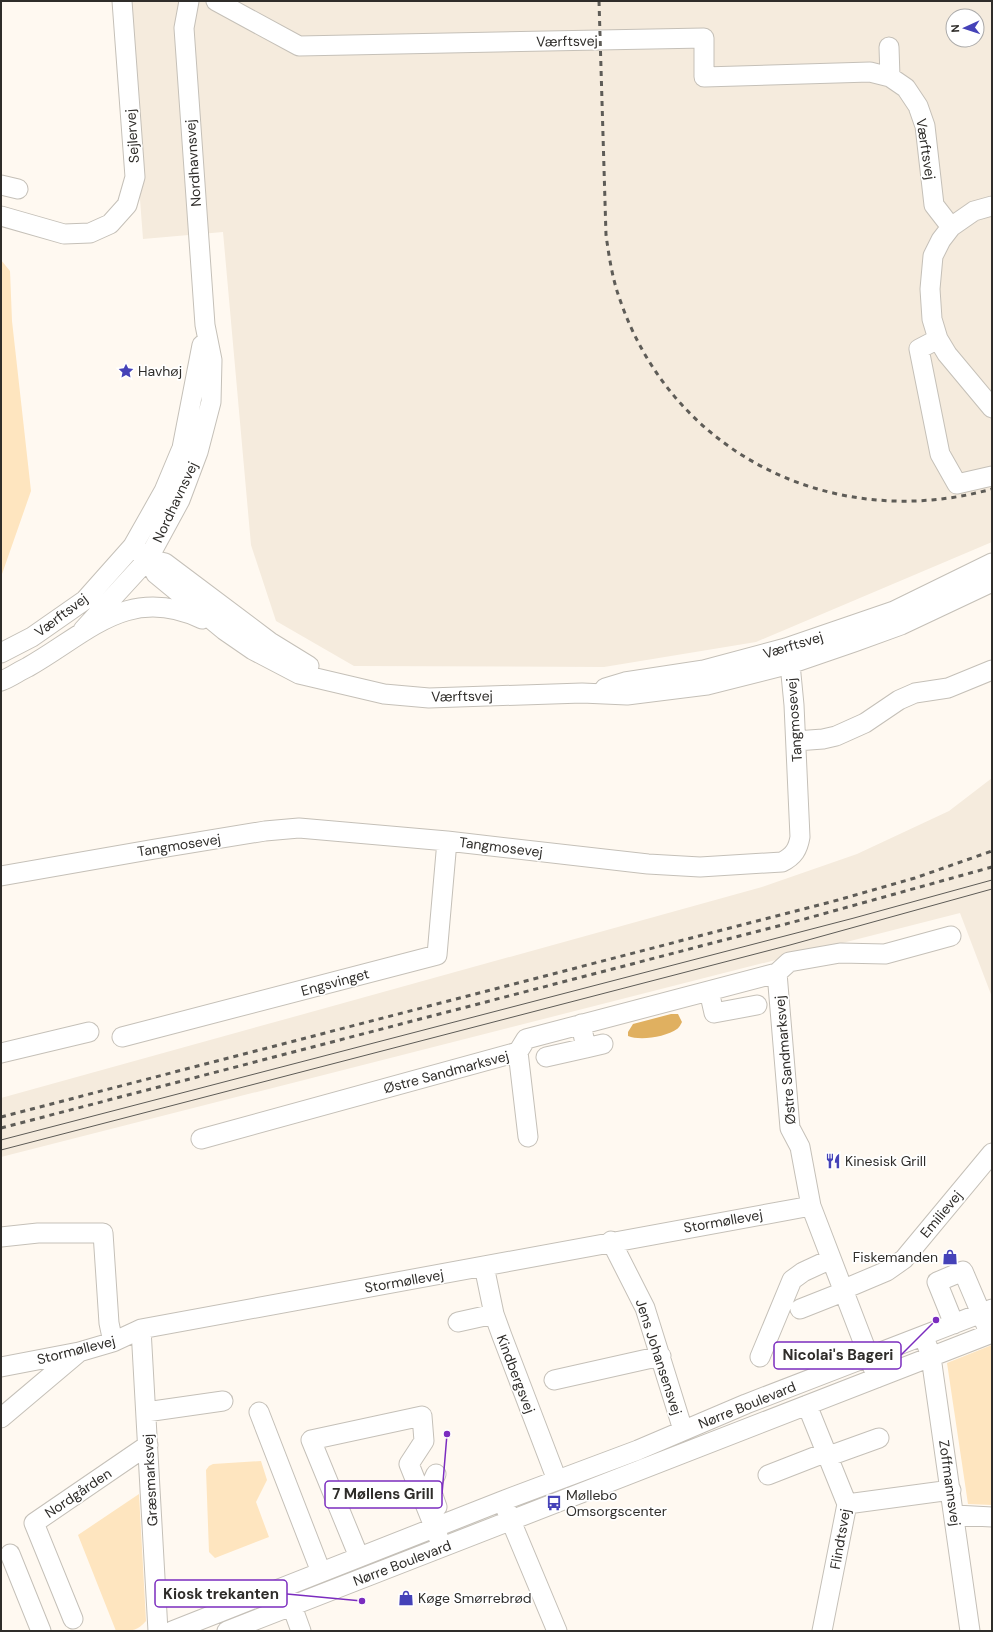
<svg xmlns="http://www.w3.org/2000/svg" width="993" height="1632" font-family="'DM Sans',sans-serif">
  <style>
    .built { fill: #f5ebdd; fill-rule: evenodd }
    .green { fill: #fee5bf }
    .water { fill: #e0b060 }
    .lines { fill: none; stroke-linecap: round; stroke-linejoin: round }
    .minor-casing { stroke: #c5c0b8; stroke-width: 21 }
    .minor { stroke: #fff; stroke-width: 19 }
    .tram { stroke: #5e5c57; stroke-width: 1 }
    .rail { stroke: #5e5c57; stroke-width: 3; stroke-dasharray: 5 5; stroke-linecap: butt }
    .labels { text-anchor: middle; stroke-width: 3.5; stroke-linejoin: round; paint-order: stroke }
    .street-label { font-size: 14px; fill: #2f2d2a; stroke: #fff }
    .poi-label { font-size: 14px; fill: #2f2d2a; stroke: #fff; text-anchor: start }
    .leader { fill: none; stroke: #7b2cbf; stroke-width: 1.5 }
    .callout-dot { fill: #7b2cbf; stroke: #fff; stroke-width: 1.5 }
    .callout { fill: #fff; stroke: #7b2cbf; stroke-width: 1.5 }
    .callout-label { font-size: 15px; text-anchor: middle; font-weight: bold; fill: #2f2d2a }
  </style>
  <rect width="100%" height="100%" fill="#fff9f1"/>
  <path class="built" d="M125,1H992V542L756,642L604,667L354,666L276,621L251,545L223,232L143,239ZM953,16H977V40H953Z
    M992,778V997L960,913L1,1157V1098L762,887L857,854L949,811Z"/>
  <path class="green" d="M1,260L10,271L12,321L31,491L1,577Z
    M992,1345V1505L968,1504L947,1363Z
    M261,1461L267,1480L256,1502L269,1537L215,1558L209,1552L206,1470L209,1466L213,1464Z
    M139,1494L146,1621C137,1632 129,1631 116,1631L78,1535Z"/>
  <path class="water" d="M671,1014H678L682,1022C681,1024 679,1028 677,1029C666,1037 640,1041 628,1036V1032L633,1024Z"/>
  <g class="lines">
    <defs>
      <path id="minor" d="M216,1L299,46L704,38V77L870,72L890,77L906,88L918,106L925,126L934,205L951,227
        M889,47L890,77
        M1,185L18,189
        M992,206L974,211L951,227L941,240L933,256L930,289L932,319L938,339L947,354L992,408
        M1,216L64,234L90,233L110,224L127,205L135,177L122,1
        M938,339L919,349L940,454L957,484L992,476
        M133,546L148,559L156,574L224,630L253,650L299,674L384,694L429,698L582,693L627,695L707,685L790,664L854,642L901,625L992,582
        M148,559L165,563L270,642L309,666
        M83,630L148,559L180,500L198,452L211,402L212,360L205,325L184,28L189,1
        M1,653L32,637L85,600L133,546L164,491L182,448L202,345
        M1,681C10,678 19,671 28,667C88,633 128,584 202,619
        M605,688L625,682L704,670L786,648L894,611L992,563
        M796,741L823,739L836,736L865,723L899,700L915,693L948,688L992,670
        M1,876L155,849L265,831L299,828L447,841L648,864L700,867L782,862C794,856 798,849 800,837L794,705L790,664L786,648
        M777,973L789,962L840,953L885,954L951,936
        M709,991L714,1013L757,1005
        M122,1037L437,955L447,841
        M586,1048L603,1044
        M518,1052L528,1137
        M1,1053L89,1032
        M546,1057L586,1048L581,1024
        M201,1139L518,1052L526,1039L777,973L790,1128L800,1147L811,1206L877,1378
        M1,1237L38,1233H103L109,1323L113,1342
        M611,1241L645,1308L683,1430
        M484,1266L494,1314L502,1336L557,1480
        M842,1290L887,1271L904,1259L992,1153
        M800,1309L843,1292
        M458,1322L494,1314
        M954,1324L937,1282L963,1271L986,1325
        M141,1329L158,1631
        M927,1345L931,1357L970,1631
        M760,1357L792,1280L803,1272L831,1259
        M1,1367L79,1352L113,1342L141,1329L811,1206
        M554,1380L661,1356
        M807,1405L847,1504L822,1631
        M146,1412L223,1401
        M259,1412L321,1572
        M1,1418L78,1353
        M829,1456L879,1438
        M436,1474L430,1487L437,1507
        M768,1475L827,1452
        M847,1504L951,1490
        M506,1509L557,1631
        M955,1515L992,1517
        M10,1554L41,1631
        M359,1557L311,1440L422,1416L424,1441L409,1464L439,1539
        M288,1595L301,1631
        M73,1619L34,1523L148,1445
        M172,1631L502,1501L638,1450L746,1404L992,1309
        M227,1631L992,1333"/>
    </defs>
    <use href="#minor" class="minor-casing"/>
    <use href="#minor" class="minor"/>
    <path class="tram" d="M1,1140L854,918L992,880
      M1,1150L790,945L992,889"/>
    <path class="rail" d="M599,1L606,235C609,256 612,277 619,297C672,455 834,533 992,489
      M1,1117L838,900L915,878L992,851
      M1,1128L801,920L992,867"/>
  </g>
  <defs>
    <symbol id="sight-bare" viewBox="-9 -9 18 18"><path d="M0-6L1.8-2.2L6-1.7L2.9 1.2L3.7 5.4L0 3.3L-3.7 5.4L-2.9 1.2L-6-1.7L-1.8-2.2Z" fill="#4542b8" stroke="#fff" stroke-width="2.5" paint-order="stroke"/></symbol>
    <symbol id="restaurant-bare" viewBox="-9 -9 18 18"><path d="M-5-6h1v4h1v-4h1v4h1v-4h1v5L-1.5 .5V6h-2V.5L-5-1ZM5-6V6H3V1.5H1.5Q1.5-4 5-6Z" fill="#4542b8" stroke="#fff" stroke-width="2.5" paint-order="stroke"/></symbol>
    <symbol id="shop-bare" viewBox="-9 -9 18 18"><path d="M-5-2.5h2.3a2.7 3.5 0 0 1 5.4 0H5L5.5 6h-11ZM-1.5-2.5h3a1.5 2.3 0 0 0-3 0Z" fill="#4542b8" stroke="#fff" stroke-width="2.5" paint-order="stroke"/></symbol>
    <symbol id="bus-bare" viewBox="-9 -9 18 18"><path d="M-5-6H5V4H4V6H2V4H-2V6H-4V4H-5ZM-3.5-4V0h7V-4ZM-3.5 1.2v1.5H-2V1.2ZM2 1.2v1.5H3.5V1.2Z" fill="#4542b8" stroke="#fff" stroke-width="2.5" paint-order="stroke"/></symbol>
  </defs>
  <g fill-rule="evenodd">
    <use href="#sight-bare" x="115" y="360" width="22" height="22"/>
    <use href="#restaurant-bare" x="822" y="1150" width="22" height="22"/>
    <use href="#shop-bare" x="939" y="1246" width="22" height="22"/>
    <use href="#bus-bare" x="543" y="1492" width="22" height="22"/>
    <use href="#shop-bare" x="395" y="1587" width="22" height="22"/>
  </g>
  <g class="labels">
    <g class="street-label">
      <text transform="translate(567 41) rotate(-1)" y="5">Værftsvej</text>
      <text transform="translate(132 136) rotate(-94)" y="5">Sejlervej</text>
      <text transform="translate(926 149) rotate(81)" y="5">Værftsvej</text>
      <text transform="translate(193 163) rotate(-94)" y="5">Nordhavnsvej</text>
      <text transform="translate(175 502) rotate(-65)" y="5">Nordhavnsvej</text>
      <text transform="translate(61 615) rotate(-37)" y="5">Værftsvej</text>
      <text transform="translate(793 645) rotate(-17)" y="5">Værftsvej</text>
      <text transform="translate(462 696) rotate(-1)" y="5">Værftsvej</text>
      <text transform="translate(794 720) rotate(-94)" y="5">Tangmosevej</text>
      <text transform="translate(179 845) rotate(-9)" y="5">Tangmosevej</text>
      <text transform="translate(501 847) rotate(7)" y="5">Tangmosevej</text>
      <text transform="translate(335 982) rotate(-15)" y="5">Engsvinget</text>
      <text transform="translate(785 1060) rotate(-95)" y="5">Østre Sandmarksvej</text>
      <text transform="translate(446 1072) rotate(-15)" y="5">Østre Sandmarksvej</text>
      <text transform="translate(941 1214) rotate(-50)" y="5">Emilievej</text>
      <text transform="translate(723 1221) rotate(-10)" y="5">Stormøllevej</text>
      <text transform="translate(404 1281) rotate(-10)" y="5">Stormøllevej</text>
      <text transform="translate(76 1350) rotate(-14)" y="5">Stormøllevej</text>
      <text transform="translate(659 1357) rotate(72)" y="5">Jens Johansensvej</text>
      <text transform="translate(516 1374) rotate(69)" y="5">Kindbergsvej</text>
      <text transform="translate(747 1405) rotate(-22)" y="5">Nørre Boulevard</text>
      <text transform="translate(150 1480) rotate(-93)" y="5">Græsmarksvej</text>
      <text transform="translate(950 1483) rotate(82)" y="5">Zoffmannsvej</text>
      <text transform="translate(78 1493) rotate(-34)" y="5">Nordgården</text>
      <text transform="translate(840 1539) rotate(-80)" y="5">Flindtsvej</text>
      <text transform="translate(402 1563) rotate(-21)" y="5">Nørre Boulevard</text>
    </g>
    <g class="poi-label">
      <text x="138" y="376">Havhøj</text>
      <text x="845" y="1166">Kinesisk Grill</text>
      <text x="938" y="1262" text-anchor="end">Fiskemanden</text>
      <text x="566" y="1500">Møllebo<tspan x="566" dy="16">Omsorgscenter</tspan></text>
      <text x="418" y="1603">Køge Smørrebrød</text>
    </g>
  </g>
  <path class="leader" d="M936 1320L901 1355M447 1434L442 1494M362 1601L287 1594"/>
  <g class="callout-dot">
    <circle cx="936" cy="1320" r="4"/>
    <circle cx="447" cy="1434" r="4"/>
    <circle cx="362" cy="1601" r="4"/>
  </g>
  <g class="callout">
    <rect x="774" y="1342" width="127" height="27" rx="4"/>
    <rect x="325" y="1481" width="117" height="27" rx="4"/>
    <rect x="155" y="1580" width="132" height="27" rx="4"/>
  </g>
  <g class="callout-label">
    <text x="838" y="1360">Nicolai's Bageri</text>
    <text x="383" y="1499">7 Møllens Grill</text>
    <text x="221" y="1599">Kiosk trekanten</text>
  </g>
  <rect width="993" height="1632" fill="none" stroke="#2f2d2a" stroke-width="4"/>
  <g transform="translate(965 28) rotate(267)"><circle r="19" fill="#ffffff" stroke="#acabaa"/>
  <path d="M0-3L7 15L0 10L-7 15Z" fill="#4542b8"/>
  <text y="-6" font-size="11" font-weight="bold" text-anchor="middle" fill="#2f2d2a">N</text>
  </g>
</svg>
